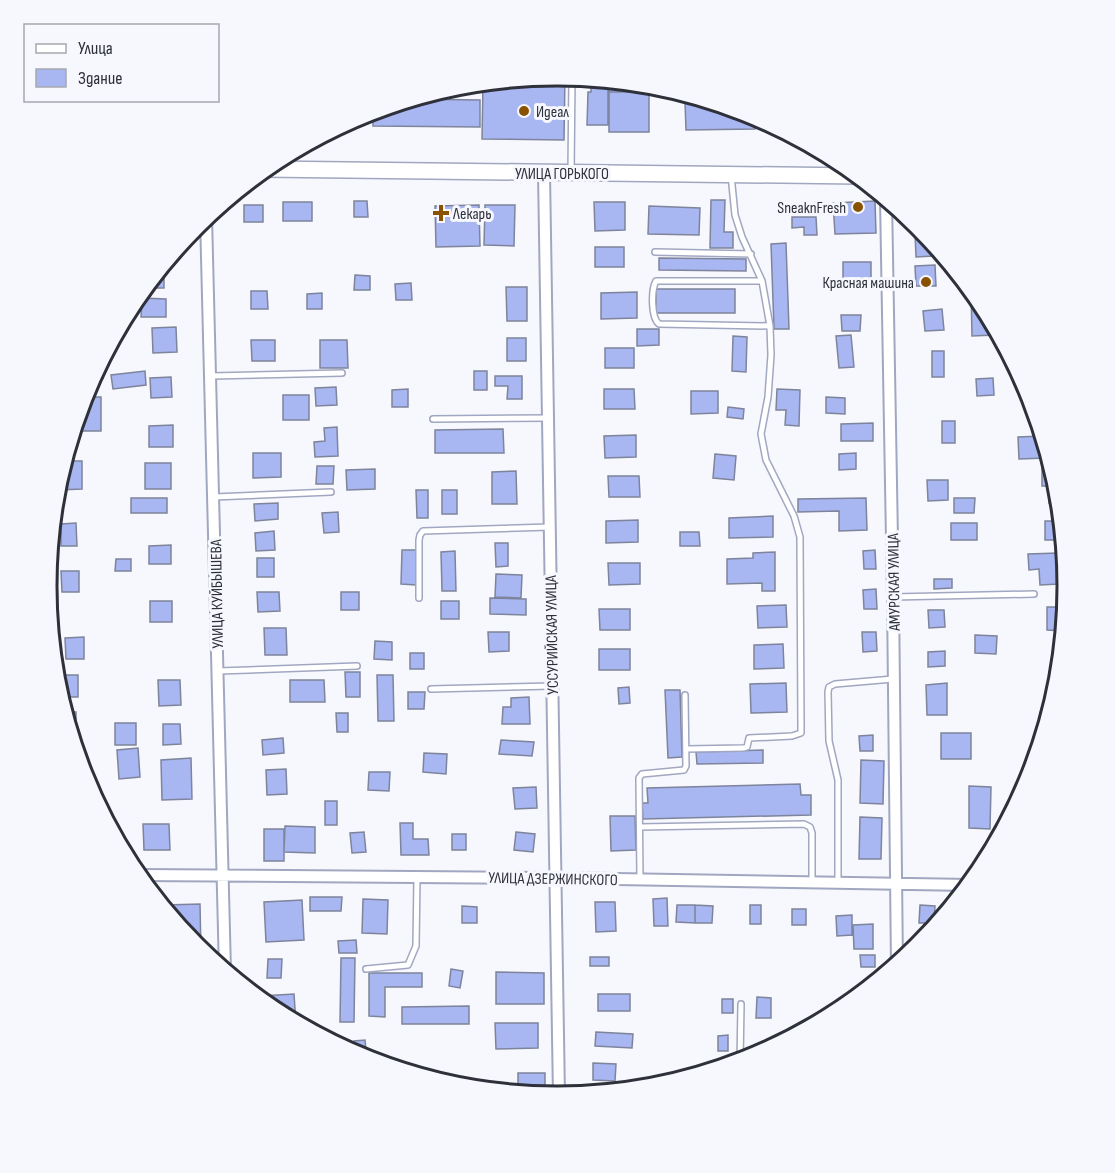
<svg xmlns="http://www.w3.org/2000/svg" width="1115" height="1173" font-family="'Sofia Sans Condensed',sans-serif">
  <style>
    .building { fill: #a8b6f2; stroke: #7e849b; stroke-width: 1.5 }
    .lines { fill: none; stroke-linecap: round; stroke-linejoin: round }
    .service-casing { stroke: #a1a7c0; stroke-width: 8 }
    .minor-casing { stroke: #a1a7c0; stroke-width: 14 }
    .secondary-casing { stroke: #a1a7c0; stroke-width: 18 }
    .service { stroke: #fff; stroke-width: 5 }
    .minor { stroke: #fff; stroke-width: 10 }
    .secondary { stroke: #fff; stroke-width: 15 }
    .poi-dot { fill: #885201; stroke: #f7f8fd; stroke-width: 2 }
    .labels { text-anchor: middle; stroke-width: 6; stroke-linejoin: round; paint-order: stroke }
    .poi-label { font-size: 16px; fill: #2e303a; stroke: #f7f8fd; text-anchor: start }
    .street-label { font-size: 16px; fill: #2e303a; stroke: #f7f8fd }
    .rim { fill: none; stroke: #2e303a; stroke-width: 3 }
  </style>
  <rect width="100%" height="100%" fill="#f7f8fd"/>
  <path class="building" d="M558,76H565L564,140L482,139L483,83Z
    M609,81L649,85V92H609Z
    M591,84H599V88H608V125H587L588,92H591Z
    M609,92H649V132H609Z
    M412,99L480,100V127L373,126V111Z
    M710,101L755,115V129L686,130L685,102Z
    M711,200H725L724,232H733V248H710Z
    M354,201H367L368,217H354Z
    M875,201L876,233L835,234L833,203Z
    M283,202H312V221H283Z
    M594,202H625V230L595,231Z
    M244,205H263V222H244Z
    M479,205L480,246L436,247L435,206Z
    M485,205H515L514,246L484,245Z
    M649,206L700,208L699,235L648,234Z
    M792,217H816L817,235H804V227L792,228Z
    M925,232L933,242L934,256L916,257L915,233Z
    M786,243L789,329H774L771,244Z
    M595,247H624V267H595Z
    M659,258L746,259V271L659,270Z
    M843,262H871V286H843Z
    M935,265L936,286H916L915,266Z
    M161,268H164V288H144Z
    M355,275L370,276V290H354Z
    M411,283L412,300H396L395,284Z
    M506,287H527V321H507Z
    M656,289H735V313H656Z
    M971,289L983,303L994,325L995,335L972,336Z
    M251,291H267L268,309H251Z
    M637,292V318L601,319V293Z
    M322,293V309H307V294Z
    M142,298L166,299V317H141Z
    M942,309L944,330L925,331L923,311Z
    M841,315H861L860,331H842Z
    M176,327L177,352L153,353L152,328Z
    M637,329H659V345L637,346Z
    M851,335L854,367L839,368L836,336Z
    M733,336L747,337L746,372L732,371Z
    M507,338H526V361H507Z
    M251,340H275V361H252Z
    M320,340H347L348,368H320Z
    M605,348H634V368H605Z
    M932,351H944V377H932Z
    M103,358V378H92Z
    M145,371L146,385L113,389L111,375Z
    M474,371H487V390H474Z
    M495,376H522V399H507L508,386H495Z
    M171,377L172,397L151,398L150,378Z
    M993,378L994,395L977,396L976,379Z
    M336,387L337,405L316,406L315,388Z
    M408,389V407H392V390Z
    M604,389H634L635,409H604Z
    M777,389L800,390L799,426L785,425L786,410H776Z
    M691,391H718V413L691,414Z
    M283,395H309V420H283Z
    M84,397H101V431H73Z
    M826,397L845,398V414L826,413Z
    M728,407L744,409L743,419L727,417Z
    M942,421H955V443H942Z
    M873,423V441H841V424Z
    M173,425V447H149V426Z
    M337,427L338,456L315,457L314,442L325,441L324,428Z
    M503,429L504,453H435V430Z
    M636,435V457L605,458L604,436Z
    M1043,436L1047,458L1019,459L1018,437Z
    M253,453H281V477L253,478Z
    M856,453V469L839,470V454Z
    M715,454L736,456L734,480L713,478Z
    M64,461H82V489L59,490V476Z
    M145,463H171V489H145Z
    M1042,465H1052L1059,487L1060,503H1049V486H1042Z
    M317,466H334L333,484H316Z
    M375,469V489L347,490L346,470Z
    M516,471L517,504H492V472Z
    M608,476H639L640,497H609Z
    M927,480H948V500L928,501Z
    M416,490H428V518H417Z
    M442,490H457V514H442Z
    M131,498H167V513H131Z
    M866,498L867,530L839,531V511L798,512V499Z
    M954,498H975L974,513H954Z
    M278,503V519L255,521L254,504Z
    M338,512L339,532L324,533L322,513Z
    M773,516V537L729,538V518Z
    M638,520V542L606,543V521Z
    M1045,521H1061L1062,540H1045Z
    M76,523L77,546H61V524Z
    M951,523H977V540H951Z
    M274,531L275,550L256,551L255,533Z
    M680,532H699L700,546H680Z
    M495,543H508V566L496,567Z
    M171,545V564H149V546Z
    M402,550H416V585L401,584Z
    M875,550L876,569H864L863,551Z
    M455,551L456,591H442L441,552Z
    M775,552V591H762V583L727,584V559L753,558V553Z
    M1058,553L1059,584L1040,585L1039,569L1029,570L1028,554Z
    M257,558H274V577H257Z
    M116,559H131V571H115Z
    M608,563H640V584L609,585Z
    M61,571H79V592H62Z
    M496,574L522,575L521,598L495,597Z
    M934,579H952V588L934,589Z
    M876,589L877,609H864L863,590Z
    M257,592H279L280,611L258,612Z
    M341,592H359V610H341Z
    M490,598L526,599V615L490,614Z
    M150,601H172V622H150Z
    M441,601H459V619H441Z
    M786,605L787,627L758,628L757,606Z
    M1047,607H1066L1064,631L1047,630Z
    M599,609H630V630H600Z
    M928,610H944L945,627L929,628Z
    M264,628H286L287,655H265Z
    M488,632H509V651L489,652Z
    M862,632H876L877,651L863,652Z
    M975,635L997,636L996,654L975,653Z
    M84,637V659H66L65,638Z
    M375,641L392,642V660L374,659Z
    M783,644L784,668L754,669V645Z
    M599,649H630V670H599Z
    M945,651V666L928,667V652Z
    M410,653H424V669H410Z
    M345,672H360V697H346Z
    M61,675H78V697H61Z
    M377,675H393L394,721H378Z
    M158,680H180L181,705L159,706Z
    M290,680H324L325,702H290Z
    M786,683L787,712L751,713L750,684Z
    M947,683V715H927L926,685Z
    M629,687L630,703L619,704L618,688Z
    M665,690H680L682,757L668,758Z
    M408,692H425L424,709H408Z
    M529,697L530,724H502L503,707H511V698Z
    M64,712H76V740H73Z
    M336,713H348V732H337Z
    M115,723H136V745H115Z
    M163,724H180L181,744L163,745Z
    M941,733H971V759H941Z
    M873,735V751H860L859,736Z
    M283,738L284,753L263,755L262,740Z
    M501,740L534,742L532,756L499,754Z
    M138,748L140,777L119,779L117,750Z
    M763,750V763L697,764L696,752Z
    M424,753L447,754L446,774L423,772Z
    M191,758L192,799L162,800L161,760Z
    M861,760L884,761L883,804L860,803Z
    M286,769L287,794L267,795L266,770Z
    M369,772H390L389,791L368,790Z
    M800,784L801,795H811V815L643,819L642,803H648L647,788Z
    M969,786L991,787L990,829L969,828Z
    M536,787L537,808L515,809L513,788Z
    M325,801H337V825H325Z
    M610,816H635L636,850L611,851Z
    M860,817L882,818L881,859H859Z
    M400,823H413V839H428L429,855H401Z
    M143,824H169L170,850H144Z
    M108,825H118L117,842Z
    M285,826L315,827V853L284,852Z
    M264,829H284V861H264Z
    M364,832L366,852L352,853L350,833Z
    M516,832L535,834L533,852L514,850Z
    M452,834H466V850H452Z
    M310,897H342L341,911H310Z
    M667,898L668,926H654L653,899Z
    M363,899L388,900L387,934L362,933Z
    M302,900L304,940L266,942L264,902Z
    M595,902H615L616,931L596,932Z
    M200,904L201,952L164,909V905Z
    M677,905H695V923L676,922Z
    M695,905L713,906L712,923H695Z
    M750,905H761V924H750Z
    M920,905L935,906L934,923H919Z
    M462,906L477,907V923H462Z
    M941,907H952L941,921Z
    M792,909H806V925H792Z
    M852,915V935L837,936L836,916Z
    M873,924V949H854L853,925Z
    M356,940L357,953H339L338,941Z
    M860,955H875V967H861Z
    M590,957H609V966H590Z
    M341,958H355L354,1022H340Z
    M268,959H282L281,978H267Z
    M451,969L463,971L460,988L449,986Z
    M496,972L544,973V1004H496Z
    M369,973H422V987H385V1017L369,1016Z
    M851,992H858V995H861L851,1004Z
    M294,994L296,1023L273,1011L261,1001V996Z
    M598,994H630V1011H598Z
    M757,997L771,998V1018H756Z
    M722,999H733V1013H722Z
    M469,1006V1024H402V1007Z
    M495,1023H538V1048L496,1049Z
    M596,1032L633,1034L632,1048L595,1046Z
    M728,1035V1051H718V1036Z
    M365,1040L367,1060L355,1055L354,1041Z
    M755,1046H770V1049L755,1058Z
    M593,1063L616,1064L615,1081L593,1080Z
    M518,1073H545V1095L518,1094Z"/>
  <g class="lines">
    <defs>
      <path id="service" d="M571,172L572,77
        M655,252L751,254
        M762,281H656C651,290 651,318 659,324L770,326
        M211,376L342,373
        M433,419L548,418
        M214,497L331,492
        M47,579L48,597
        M893,597L1034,594
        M419,598V540L420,535L423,531L550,527
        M218,671L357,666
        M431,689L552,686
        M686,749L744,748L747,747L749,738L792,736L801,733V729L800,537L794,516L766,460L761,434L768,397L771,355L770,326L762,281L742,237L735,215L731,175
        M640,827L804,824L810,827L812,833V882
        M640,880L639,778L642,774L684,770L686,766L685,695
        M838,883V780L829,741L828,692L829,687L835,684L893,679
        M366,969L408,965L416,946L417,877
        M740,1063L741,1004"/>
      <path id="minor" d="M544,173L559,1097
        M886,199L893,597L897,966
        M206,217L225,971
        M137,875L556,878L970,885"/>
      <path id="secondary" d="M265,169L859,176"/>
    </defs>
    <use href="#service" class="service-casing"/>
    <use href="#minor" class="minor-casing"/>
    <use href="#secondary" class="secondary-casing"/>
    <use href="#service" class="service"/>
    <use href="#minor" class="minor"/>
    <use href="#secondary" class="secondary"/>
  </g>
  <g class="poi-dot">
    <circle cx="524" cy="111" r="6"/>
    <circle cx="858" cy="207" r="6"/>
    <path d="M438 204h6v6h6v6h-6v6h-6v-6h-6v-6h6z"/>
    <circle cx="926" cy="282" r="6"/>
  </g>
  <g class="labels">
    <g class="poi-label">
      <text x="536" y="117">Идеал</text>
      <text x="846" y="213" text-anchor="end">SneaknFresh</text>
      <text x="453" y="219">Лекарь</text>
      <text x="914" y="288" text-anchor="end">Красная машина</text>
    </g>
    <g class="street-label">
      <text x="562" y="179">УЛИЦА ГОРЬКОГО</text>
      <text transform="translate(893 582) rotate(-91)" y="6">АМУРСКАЯ УЛИЦА</text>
      <text transform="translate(216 594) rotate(-91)" y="6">УЛИЦА КУЙБЫШЕВА</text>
      <text transform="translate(551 635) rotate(-91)" y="6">УССУРИЙСКАЯ УЛИЦА</text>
      <text transform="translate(553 878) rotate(1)" y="6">УЛИЦА ДЗЕРЖИНСКОГО</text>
    </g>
  </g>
  <path d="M0 0H1115V1173H0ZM57 586a500 500 0 1 1 1000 0a500 500 0 1 1-1000 0Z" fill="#f7f8fd" fill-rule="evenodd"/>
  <path class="rim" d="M57 586a500 500 0 1 1 1000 0a500 500 0 1 1-1000 0Z"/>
  <rect x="24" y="24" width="195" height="78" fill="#f7f8fd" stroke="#a7a8af" stroke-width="1.5"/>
  <rect x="36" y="44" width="30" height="9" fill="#ffffff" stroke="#a7a8af" stroke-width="1.5"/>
  <text x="78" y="54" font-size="18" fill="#2e303a">Улица</text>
  <rect x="36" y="69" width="30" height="18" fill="#a8b6f2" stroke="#a7a8af" stroke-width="1.5"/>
  <text x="78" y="84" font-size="18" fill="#2e303a">Здание</text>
</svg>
